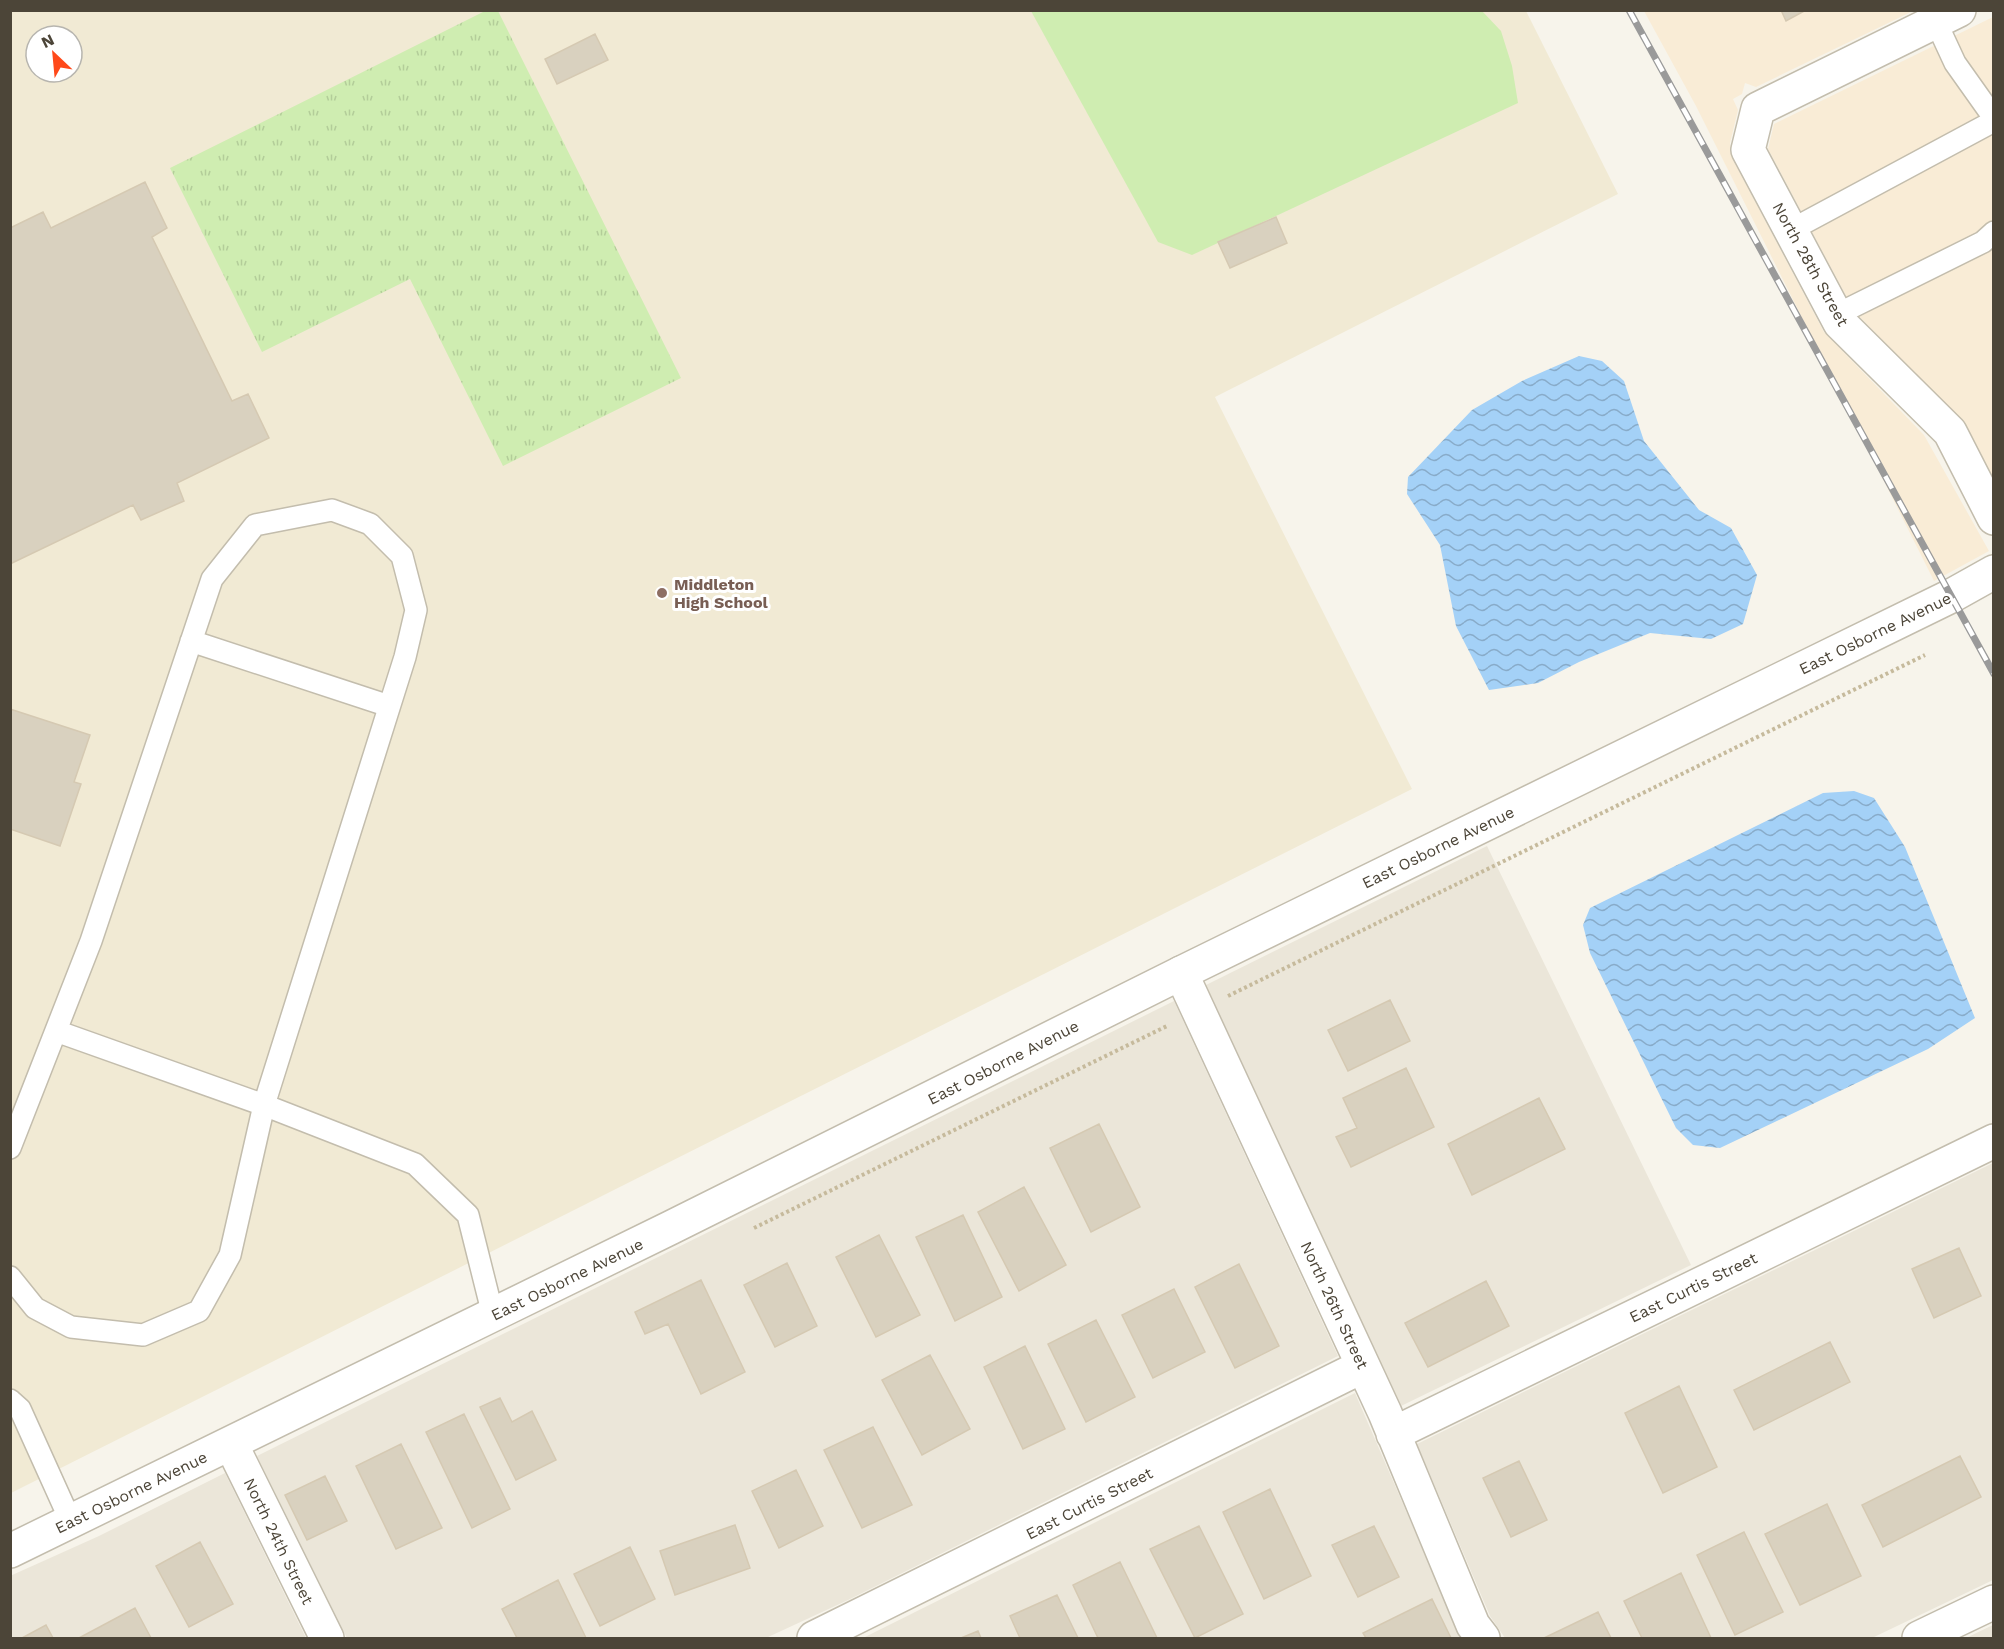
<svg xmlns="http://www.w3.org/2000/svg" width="2004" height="1649" font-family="'Work Sans',sans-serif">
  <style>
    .residential { fill: #ebe6d9 }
    .commercial { fill: #f9ecd6 }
    .education { fill: #f1ead4; fill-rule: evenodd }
    .green { fill: #cfedb1 }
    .park { fill: url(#park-tufts) }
    .water { fill: url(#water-waves) }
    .building { fill: #d9d1bf; stroke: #d5c9b2; stroke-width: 1.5 }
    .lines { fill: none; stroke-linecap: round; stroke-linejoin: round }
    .service-casing { stroke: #c3bdad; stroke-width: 24 }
    .minor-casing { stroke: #c3bdad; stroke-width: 36 }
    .tertiary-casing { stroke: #c3bdad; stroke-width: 36 }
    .path { stroke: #c6ba9c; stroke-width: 4; stroke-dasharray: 3 3; stroke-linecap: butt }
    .service { stroke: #fff; stroke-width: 21 }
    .minor { stroke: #fff; stroke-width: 33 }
    .tertiary { stroke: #fff; stroke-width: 33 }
    .rail-casing { stroke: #9a9a9a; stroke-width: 7 }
    .rail { stroke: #fff; stroke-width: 4.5; stroke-dasharray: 14; stroke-linecap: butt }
    .education-dot { fill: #8d6e63; stroke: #fff; stroke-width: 2 }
    .labels { text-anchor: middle; stroke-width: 6; stroke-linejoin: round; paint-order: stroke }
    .street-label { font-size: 16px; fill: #4c4538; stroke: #fff }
    .education-label { font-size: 16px; font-weight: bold; fill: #785e54; stroke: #fff; text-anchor: start }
  </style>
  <defs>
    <pattern id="park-tufts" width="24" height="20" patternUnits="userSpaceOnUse" patternTransform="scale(1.5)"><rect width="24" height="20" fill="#cfedb1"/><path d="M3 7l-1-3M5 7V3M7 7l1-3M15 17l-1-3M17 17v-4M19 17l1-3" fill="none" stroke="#b3cd99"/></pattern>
    <pattern id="water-waves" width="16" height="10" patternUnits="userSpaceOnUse" patternTransform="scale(1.5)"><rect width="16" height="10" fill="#a4d1f7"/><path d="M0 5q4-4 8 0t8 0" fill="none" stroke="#88abc9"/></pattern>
  </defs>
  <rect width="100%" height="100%" fill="#f7f4eb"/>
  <path class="residential" d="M1487,846L1691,1265L1401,1406L1206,985Z
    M1174,1001L1338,1356L848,1600L766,1638H347L257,1456Z
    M1993,1163V1580L1872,1638H1505L1490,1616L1417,1444Z
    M1355,1393L1461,1638H863Z
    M225,1473L306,1638H11L10,1576L99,1536Z
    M1993,1625V1638H1966Z"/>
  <path class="commercial" d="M1644,11H1913L1756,87L1745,83L1742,94L1733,99L1738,110L1730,143L1732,158L1824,332L1924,435L1989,551L1934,581L1696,106Z
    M1993,17V485L1950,409L1854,311L1768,149L1774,124Z"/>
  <path class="education" d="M11,11H1526L1618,194L1215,397L1412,789L11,1493ZM36,36H72V72H36Z"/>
  <path class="green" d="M1031,11H1482L1501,31L1512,66L1518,103L1192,255L1158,242Z"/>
  <path class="park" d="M485,11H498L681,378L503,466L410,279L262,352L170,168Z"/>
  <path class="water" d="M1579,356L1602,361L1624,381L1644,441L1699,510L1731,528L1757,575L1743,624L1711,639L1650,633L1579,662L1538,683L1489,690L1456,626L1440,545L1407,494L1408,477L1472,410L1522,381Z
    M1854,791L1874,798L1905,847L1975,1018L1928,1049L1720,1148L1693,1145L1676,1128L1590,953L1583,925L1590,908L1823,793Z"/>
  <path class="building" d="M1781,10H1806L1786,21Z
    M595,34L608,60L557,84L545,59Z
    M145,182L167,228L152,237L232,401L248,394L269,438L177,483L184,501L141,520L133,505L10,564V228L43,212L51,228Z
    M1276,217L1287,243L1230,268L1218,242Z
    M10,709L90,735L74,782L81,784L60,846L10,829Z
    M1390,1000L1410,1041L1348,1071L1328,1030Z
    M1406,1068L1434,1127L1351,1167L1336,1137L1357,1128L1343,1098Z
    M1539,1098L1565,1149L1472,1195L1448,1144Z
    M1099,1124L1140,1207L1091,1232L1050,1148Z
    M1024,1187L1066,1265L1019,1291L978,1212Z
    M963,1215L1002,1297L955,1321L916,1237Z
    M879,1235L920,1315L876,1337L836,1257Z
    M1959,1248L1981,1296L1934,1318L1912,1269Z
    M787,1263L817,1326L775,1347L744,1285Z
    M1239,1264L1279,1346L1235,1368L1195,1287Z
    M701,1280L745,1372L701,1394L668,1324L645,1334L635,1312Z
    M1486,1281L1509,1326L1428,1367L1405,1323Z
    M1174,1289L1205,1352L1153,1378L1122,1315Z
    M1096,1320L1135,1397L1086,1422L1048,1344Z
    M1830,1342L1850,1382L1754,1430L1734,1390Z
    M1025,1346L1065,1429L1023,1449L984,1367Z
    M930,1355L970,1429L922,1455L882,1380Z
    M1679,1386L1717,1467L1663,1493L1625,1413Z
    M500,1398L512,1422L532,1411L556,1460L516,1480L480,1407Z
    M464,1414L510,1509L472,1528L426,1432Z
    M873,1427L912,1505L862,1528L824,1450Z
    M401,1444L442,1528L396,1549L356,1466Z
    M1960,1456L1981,1497L1883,1547L1862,1505Z
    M1519,1461L1547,1520L1511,1537L1483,1478Z
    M796,1470L823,1526L779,1548L752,1491Z
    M325,1476L347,1521L307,1540L285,1495Z
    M1270,1489L1311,1576L1264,1599L1223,1512Z
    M1827,1504L1861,1576L1800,1605L1765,1534Z
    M735,1525L750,1568L675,1595L660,1551Z
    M1199,1526L1243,1614L1195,1638L1150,1549Z
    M1374,1526L1399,1577L1358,1597L1332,1545Z
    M1744,1532L1783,1612L1735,1635L1697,1555Z
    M200,1542L233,1604L189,1627L156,1566Z
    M630,1547L655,1599L600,1626L574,1574Z
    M1120,1562L1157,1638H1098L1073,1585Z
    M1681,1573L1711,1638H1642L1624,1601Z
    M558,1580L586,1638H517L502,1609Z
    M1057,1595L1078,1638H1020L1010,1616Z
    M1432,1599L1451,1638H1366L1363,1633Z
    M135,1608L151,1638H79Z
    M1598,1612L1611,1638H1544Z
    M46,1625L53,1638H22Z
    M978,1631L981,1638H961Z"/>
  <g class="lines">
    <defs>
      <path id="service" d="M1936,22L1955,63L1994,118
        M1791,230L1994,121
        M1836,315L1983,242L1994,232
        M191,641L389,706
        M56,1031L264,1105L415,1164L468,1215L493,1315
        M10,1148L91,941L212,579L255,525L332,510L370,524L402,556L416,610L405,657L264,1105L230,1255L199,1311L143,1335L71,1327L35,1308L10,1277
        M10,1400L20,1409L71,1522"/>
      <path id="minor" d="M1959,10L1758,109L1748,150L1840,323L1950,432L1994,518
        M1181,973L1385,1413L1473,1625L1483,1638
        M1393,1434L1994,1141
        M231,1444L327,1638
        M814,1638L1363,1366
        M1919,1638L1994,1602"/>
      <path id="tertiary" d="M10,1551L670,1228L1181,973L1951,596L1994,572"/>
    </defs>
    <use href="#service" class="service-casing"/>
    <use href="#minor" class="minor-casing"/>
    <use href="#tertiary" class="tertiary-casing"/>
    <path class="path" d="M1228,996L1925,655
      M754,1228L1167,1026"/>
    <use href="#service" class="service"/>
    <use href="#minor" class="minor"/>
    <use href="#tertiary" class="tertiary"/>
    <defs>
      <path id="rail" d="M1629,10L1994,674"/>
    </defs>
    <use href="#rail" class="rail-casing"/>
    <use href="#rail" class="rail"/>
  </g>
  <circle class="education-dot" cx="662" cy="593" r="6"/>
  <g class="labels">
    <g class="street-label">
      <text transform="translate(1811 264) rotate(61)" y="6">North 28th Street</text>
      <text transform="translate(1875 633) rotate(-26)" y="6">East Osborne Avenue</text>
      <text transform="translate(1438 847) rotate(-26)" y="6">East Osborne Avenue</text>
      <text transform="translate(1003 1062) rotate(-27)" y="6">East Osborne Avenue</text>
      <text transform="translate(567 1279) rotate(-26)" y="6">East Osborne Avenue</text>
      <text transform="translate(1693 1287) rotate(-26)" y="6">East Curtis Street</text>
      <text transform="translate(1335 1305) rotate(65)" y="6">North 26th Street</text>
      <text transform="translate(131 1492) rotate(-26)" y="6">East Osborne Avenue</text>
      <text transform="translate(1089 1503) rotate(-27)" y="6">East Curtis Street</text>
      <text transform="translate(279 1541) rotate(64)" y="6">North 24th Street</text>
    </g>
    <g class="education-label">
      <text x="674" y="590">Middleton<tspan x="674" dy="18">High School</tspan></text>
    </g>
  </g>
  <rect width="2004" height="1649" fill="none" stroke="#4c4538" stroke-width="24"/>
  <g transform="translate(54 54) rotate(334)"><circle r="28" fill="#ffffff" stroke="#b7b5af" stroke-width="1.5"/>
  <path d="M0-4.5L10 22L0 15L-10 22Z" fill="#ff491a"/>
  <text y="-9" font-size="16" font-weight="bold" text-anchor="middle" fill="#4c4538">N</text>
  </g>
</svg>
